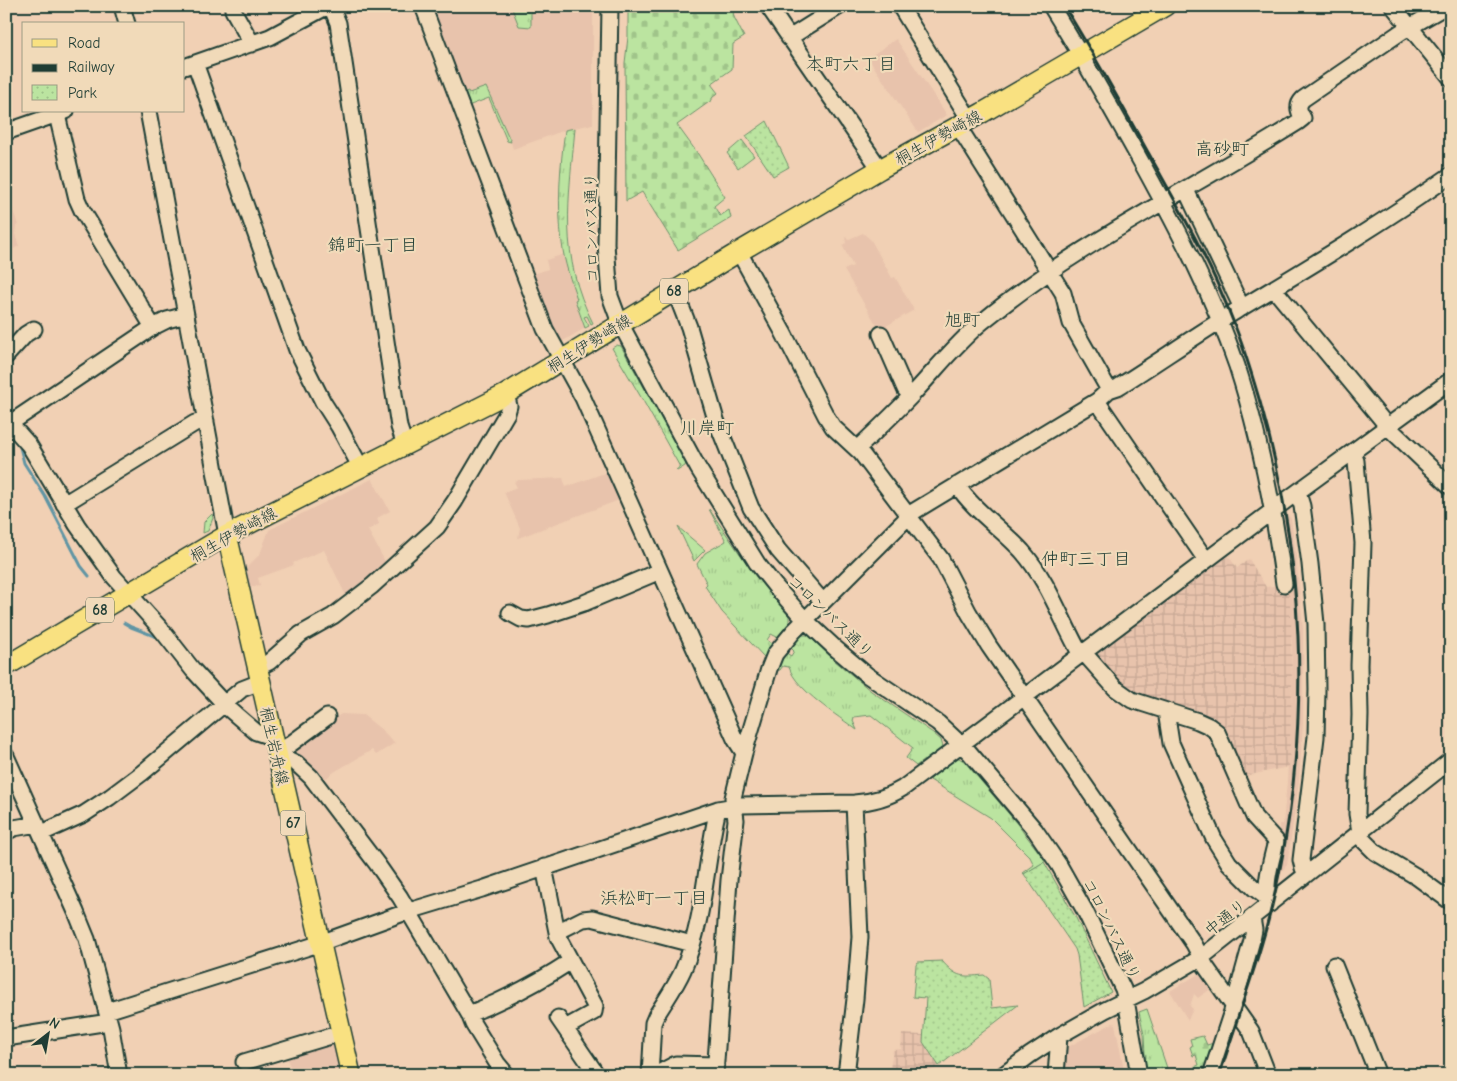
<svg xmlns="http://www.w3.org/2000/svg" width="1457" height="1081" font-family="'Comic Neue','Klee One',sans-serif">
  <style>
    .built { fill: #e8c3ac }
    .industrial { fill: url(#industrial-grid) }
    .grass { fill: url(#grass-tufts); stroke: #6d906a }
    .cemetery { fill: url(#cemetery-stones); stroke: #6d906a }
    .park { fill: url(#park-dots); stroke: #6d906a }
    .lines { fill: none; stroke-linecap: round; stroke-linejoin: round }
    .stream { stroke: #6195a4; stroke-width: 3 }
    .minor-casing { stroke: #1f3d34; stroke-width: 19 }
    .major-casing { stroke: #1f3d34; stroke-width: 22 }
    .minor { stroke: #f1dab9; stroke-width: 15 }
    .major { stroke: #f9e181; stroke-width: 19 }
    .rail { stroke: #1f3d34; stroke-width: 3 }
    .labels { text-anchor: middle; stroke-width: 4.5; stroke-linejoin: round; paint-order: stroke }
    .shield { fill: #f1dab9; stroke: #5e6c5c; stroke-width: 1 }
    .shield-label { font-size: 15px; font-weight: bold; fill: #1f3d34 }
    .street-label { font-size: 16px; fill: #1f3d34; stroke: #f1dab9 }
    .neighbourhood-label { font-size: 18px; fill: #1f3d34; stroke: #f1dab9 }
  </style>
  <defs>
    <pattern id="industrial-grid" width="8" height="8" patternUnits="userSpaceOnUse" patternTransform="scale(1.25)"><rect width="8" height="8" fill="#e8c3ac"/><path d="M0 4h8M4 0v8" fill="none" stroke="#c7a895"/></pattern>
    <pattern id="grass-tufts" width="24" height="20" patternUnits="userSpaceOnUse" patternTransform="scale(1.25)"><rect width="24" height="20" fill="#bbe4a0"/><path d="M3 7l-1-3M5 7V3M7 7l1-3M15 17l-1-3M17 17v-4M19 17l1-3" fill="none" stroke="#a0c48a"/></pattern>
    <pattern id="cemetery-stones" width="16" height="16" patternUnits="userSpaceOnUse" patternTransform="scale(1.25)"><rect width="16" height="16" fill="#bbe4a0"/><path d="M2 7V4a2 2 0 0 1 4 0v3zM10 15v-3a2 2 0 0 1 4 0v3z" fill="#a0c48a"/></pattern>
    <pattern id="park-dots" width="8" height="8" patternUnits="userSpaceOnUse" patternTransform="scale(1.25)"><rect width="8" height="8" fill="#bbe4a0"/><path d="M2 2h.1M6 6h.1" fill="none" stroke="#a0c48a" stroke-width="1.8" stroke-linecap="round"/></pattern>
  </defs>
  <rect width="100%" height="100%" fill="#f1d0b4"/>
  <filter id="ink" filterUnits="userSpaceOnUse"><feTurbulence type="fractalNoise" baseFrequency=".02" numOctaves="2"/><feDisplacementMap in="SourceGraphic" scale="10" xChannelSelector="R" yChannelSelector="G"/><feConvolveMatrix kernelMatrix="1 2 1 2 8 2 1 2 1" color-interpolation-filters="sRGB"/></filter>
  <g filter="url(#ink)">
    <path class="built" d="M429,6H593V124L565,130L513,149L511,142L507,141L489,98L468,106Z
      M896,39L947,115L918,132L868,58Z
      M6,190L18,225L16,226L15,234L19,246L6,253Z
      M863,233L871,240L892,278L895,277L914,310L881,329H879L844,270L853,266L842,245L846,243L845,237L849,239Z
      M564,254L577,299L575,300L585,328L558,344L531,275L548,269L546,260Z
      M610,471L622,499L518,538L520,528L504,492L517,487L514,482L519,480L563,478L566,487Z
      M372,479L390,511L377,518L379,524L368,530L388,567L348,600L324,550L293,563L294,565L258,578L260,585L249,588L246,577L247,567L260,554L269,530Z
      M1287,513L1291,519L1296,556L1303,629V723L1299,781L1287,865L1281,872L1280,879L1272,884L1279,848L1281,832L1279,831V824H1283L1287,782L1292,689V644L1279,518Z
      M341,714L363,715L382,730L395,743L376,755L372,750L334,772L320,783L289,751Z
      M1202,972L1215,986L1198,998L1194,994L1190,1006L1193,1009L1188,1020L1170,991Z
      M1113,1023L1115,1024L1125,1075H1060L1064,1049Z
      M332,1039L340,1075H293L285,1053Z"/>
    <path class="industrial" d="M1227,554L1237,568L1249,559L1266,587L1288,584L1291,615L1292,689L1289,767L1240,777L1222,734L1136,699L1092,655Z
      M902,1034L923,1035V1042L939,1066L923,1075H889L893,1050L901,1049Z"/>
    <path class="grass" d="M511,6H524L525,10L528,12L531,9V27L519,26Z
      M486,87L511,142L507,141L489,98L468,106L462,93L468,91L469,93Z
      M575,128C569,199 558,256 593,323L591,324L587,316L584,317L589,326L585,328L575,300L577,299C571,281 564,262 562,243C557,205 560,167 565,130Z
      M617,345L621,346L686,463L685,466L677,471L676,470L680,467L645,404L612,348Z
      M709,509L756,577L789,616V623L777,637L771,634L767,640L772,644L764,657L722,612L705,586L707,584L697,564L705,553L726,541Z
      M212,514L213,518L208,531L203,533L204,522Z
      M678,527L705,550L694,561Z
      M801,635H808L834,660L871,691L933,733L941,740L943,747L942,749L952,761L957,757L964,761L1014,820L1045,860L1044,862L1024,874L1023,873L1034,865L1030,857L991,818L930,780L937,773L924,760L916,766L906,758L913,748L871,715L854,717L853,721L857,730C838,716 796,690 789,667L783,666L780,670H776L785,652L791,656L794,651L790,647Z
      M1147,1009L1167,1068L1165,1072L1158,1075H1146L1144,1035L1139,1012Z"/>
    <path class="cemetery" d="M628,6H732L734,17L744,37L733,44L732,69L711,84L718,93L712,98V100L677,125L698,154L725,197L714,206L720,216L729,210L731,218L678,250L642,192L626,201L625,63L628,37Z
      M742,140L754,156L738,168L727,153Z
      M1203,1036L1207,1045L1217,1042L1206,1075H1197L1194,1067L1199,1065L1196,1055L1193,1056L1190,1047L1192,1046L1190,1039Z"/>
    <path class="park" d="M767,121L789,167L773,176L746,136Z
      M1044,862L1076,918L1111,992L1084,1007L1077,955L1075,949L1024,874Z
      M942,961C957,978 962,977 984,975L989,979L992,1008L1018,1005L939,1066L923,1042L926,998L913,997L916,965L918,962Z"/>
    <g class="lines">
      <path class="stream" d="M16,441L20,447L24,463L45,496L81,566L89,576
        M124,623L131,627L157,637
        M405,921L412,931"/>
      <defs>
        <path id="minor" d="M122,6L127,24
          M331,6L338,23L399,427L405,445
          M423,6L545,329L583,398L735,739L744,753
          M610,6L606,244L610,296L620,323L698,468L757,563L775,586L805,620L835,648L867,675L938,723L969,752L1035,830L1059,865L1085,911L1123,989L1126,1000L1139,1075
          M768,6L880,169
          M900,6L970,120
          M1051,6C1084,59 1114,113 1144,167C1179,231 1213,296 1237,366C1260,437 1274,510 1284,584
          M1393,6L1451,78
          M233,10L252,44
          M789,38L840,6
          M195,63L297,350L323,402L339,427L361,468
          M184,67L270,37L328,6
          M148,111L227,535
          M57,115L77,199L82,210L153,327
          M958,126L1063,293L1071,323L1109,390L1097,401L1206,560
          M6,132L66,111
          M1186,190L1242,308
          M739,252L783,332L826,416L833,427L861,453L941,559L969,613L989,646L1194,944L1206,967L1251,1031L1268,1075
          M1274,289L1388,427L1451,487
          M675,291L689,327L716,420L751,508L778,550L823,602
          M881,334L905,389L911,396
          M6,356L26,334L34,329
          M1109,390L1118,387C1158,362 1196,335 1236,311C1309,267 1381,224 1451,175
          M6,419L29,445L77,525L114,577L160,628L193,670L228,708L256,732L265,735H273
          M6,426L153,327L167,320L186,315
          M857,449C875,432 894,414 911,396C934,372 955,344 982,322C1078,243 1192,189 1298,122L1303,118C1298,111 1297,105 1303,99L1401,32L1446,6
          M1353,453L1356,461L1363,543L1359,665L1360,715L1357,814L1360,832L1362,839L1375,852L1417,877L1451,902
          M957,485C974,511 1001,528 1022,551C1049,582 1061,620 1081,655
          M1298,493L1302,506L1310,564L1316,624L1317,690L1316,737L1301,860L1303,868L1307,874
          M64,504L195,423L206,421
          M510,613L521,619L529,620L548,615L584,603L660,571
          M1084,653L1115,688L1132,700L1198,721L1209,726L1217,732L1254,817L1276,841C1272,859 1262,888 1270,904
          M257,668L269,662L301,634L333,616L372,586L437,527L455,501L507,413L509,406L506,394
          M1166,711L1171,743L1214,839L1229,863L1254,888L1267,898
          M277,754L296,763L311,777L377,864L400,897L469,1014L473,1024L497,1063L507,1075
          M277,754L327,717
          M6,756L76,912L87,939L111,1028L119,1075
          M6,832L14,828L37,824
          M42,833L84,814L110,797L142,773L242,689L260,682
          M544,867L558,937L595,1006L594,1012L565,1028
          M557,932L583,919L592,918L692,944
          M1334,965L1378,1075
          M107,1011L312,946L409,911L482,889L718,809L741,805L854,803C872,802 887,798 903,788L1292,496L1451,380
          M469,1014C505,1000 539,982 571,961
          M558,1018L597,1075
          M6,1038L109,1022
          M244,1062L341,1033
          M650,1075L653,1023L656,1016C665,1001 676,986 683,970C705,920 705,862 718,809
          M655,1075L676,1064L716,1065
          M715,1075L729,880L736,820L733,798L744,753L769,669L775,654L794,631L913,512L1097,401
          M846,1075L855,999L860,937L854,803
          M1003,1075L1030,1055L1059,1036L1105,1010L1144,991L1202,957L1451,760
          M1056,1075L1059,1036
          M1211,1075L1234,1005L1252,940L1254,930L1252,918"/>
        <path id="major" d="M227,535L351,1075
          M6,666L227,535L506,394L732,256L880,169L982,113L1165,6"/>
      </defs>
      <use href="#minor" class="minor-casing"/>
      <use href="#major" class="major-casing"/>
      <use href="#minor" class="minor"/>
      <use href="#major" class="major"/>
      <path class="rail" d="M1064,6C1094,54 1121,104 1149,154C1179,208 1211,263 1233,321C1244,347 1252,375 1260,402C1304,555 1311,717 1279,874C1266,942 1240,1008 1219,1075"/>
    </g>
  </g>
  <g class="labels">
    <g class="shield">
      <rect x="660" y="278.5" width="28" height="25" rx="4"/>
      <rect x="86" y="597.5" width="28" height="25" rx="4"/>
      <rect x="280.5" y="810.5" width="25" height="25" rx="4"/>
    </g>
    <g class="shield-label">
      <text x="674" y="296">68</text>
      <text x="100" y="615">68</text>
      <text x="293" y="828">67</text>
    </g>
    <g class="street-label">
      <text transform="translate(938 137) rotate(-29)" y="6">桐生伊勢崎線</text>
      <text transform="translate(591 228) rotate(-91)" y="6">コロンバス通り</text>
      <text transform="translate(589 343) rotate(-32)" y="6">桐生伊勢崎線</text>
      <text transform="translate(233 534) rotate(-29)" y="6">桐生伊勢崎線</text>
      <text transform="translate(831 616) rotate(44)" y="6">コロンバス通り</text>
      <text transform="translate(275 746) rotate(77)" y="6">桐生岩舟線</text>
      <text transform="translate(1225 917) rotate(-38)" y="6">中通り</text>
      <text transform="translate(1112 929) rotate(64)" y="6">コロンバス通り</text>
    </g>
    <g class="neighbourhood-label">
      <text x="851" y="70">本町六丁目</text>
      <text x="1222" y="155">高砂町</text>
      <text x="373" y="251">錦町一丁目</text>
      <text x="962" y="326">旭町</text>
      <text x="707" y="434">川岸町</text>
      <text x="1086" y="565">仲町三丁目</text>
      <text x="654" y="904">浜松町一丁目</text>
    </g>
  </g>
  <rect width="1457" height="1081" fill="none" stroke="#f1dab9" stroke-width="25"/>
  <rect x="12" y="12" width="1432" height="1056" fill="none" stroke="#1f3d34" stroke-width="2" filter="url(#ink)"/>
  <rect x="22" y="22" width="162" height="90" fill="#f1dab9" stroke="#9d9b84"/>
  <rect x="32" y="39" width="25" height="8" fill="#f9e181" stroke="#9d9b84"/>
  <text x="68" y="48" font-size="15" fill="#1f3d34">Road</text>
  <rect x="32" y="64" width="25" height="8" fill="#1f3d34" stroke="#9d9b84"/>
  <text x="68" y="72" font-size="15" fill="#1f3d34">Railway</text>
  <rect x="32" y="85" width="25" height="15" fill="url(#park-dots)" stroke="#9d9b84"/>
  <text x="68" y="98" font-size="15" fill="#1f3d34">Park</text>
  <g transform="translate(48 1034) rotate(31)" stroke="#f1dab9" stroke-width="4" paint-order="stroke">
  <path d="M0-4L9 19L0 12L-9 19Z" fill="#1f3d34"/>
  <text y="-8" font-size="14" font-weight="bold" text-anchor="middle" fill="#1f3d34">N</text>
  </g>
</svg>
